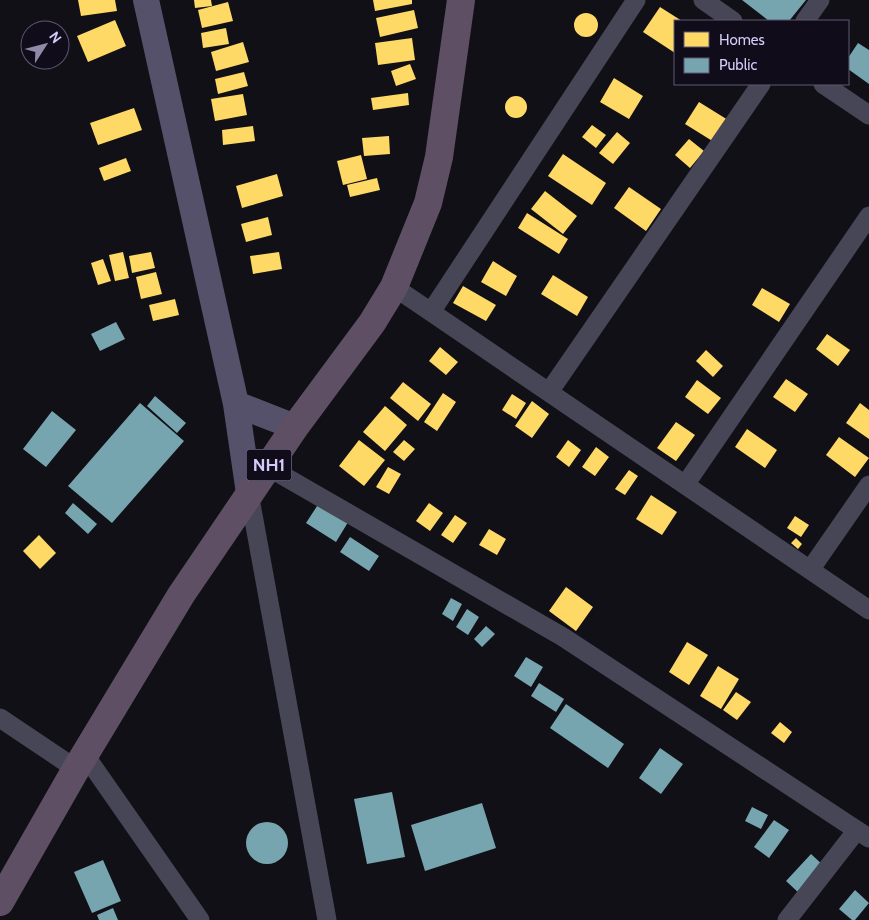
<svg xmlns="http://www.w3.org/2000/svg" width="869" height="920" font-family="Cabin,sans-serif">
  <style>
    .homes { fill: #ffd966 }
    .public { fill: #76a5af }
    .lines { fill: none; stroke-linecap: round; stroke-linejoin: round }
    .minor { stroke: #474657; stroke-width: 19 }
    .secondary { stroke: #55516a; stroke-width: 26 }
    .trunk { stroke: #5f4f65; stroke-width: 28 }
    .labels { text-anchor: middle; stroke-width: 5; stroke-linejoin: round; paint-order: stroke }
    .shield { fill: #100c1a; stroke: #9992b7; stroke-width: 1 }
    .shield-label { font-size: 18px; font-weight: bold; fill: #d4cbfa }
  </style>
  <rect width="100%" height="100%" fill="#111016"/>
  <path class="homes" d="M78,0H115L117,11L81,16Z
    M194,0H211L212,6L195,8Z
    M373,0H412V4L375,11Z
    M228,2L233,21L202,28L198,10Z
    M660,7L682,21H675V53L643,32Z
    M414,10L418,28L380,37L376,18Z
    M574 25a12 12 0 1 1 24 0a12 12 0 1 1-24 0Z
    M115,20L126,46L88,62L77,36Z
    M226,28L229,44L203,48L201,33Z
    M412,38L415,60L378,65L375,43Z
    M243,42L249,62L216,71L211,52Z
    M410,64L416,79L396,86L391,71Z
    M244,72L248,86L218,94L215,79Z
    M614,78L643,96L629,119L600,102Z
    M408,93L409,105L373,110L371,98Z
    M243,94L247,115L215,121L211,99Z
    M505 107a11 11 0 1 1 22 0a11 11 0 1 1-22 0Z
    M699,102L728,120L714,142L685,124Z
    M134,108L142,130L98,145L90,123Z
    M592,125L606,135L596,148L582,137Z
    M253,126L255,141L223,145L222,130Z
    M617,132L630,143L613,164L599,153Z
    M389,136L390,154L364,156L362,138Z
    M689,139L704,151L690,168L675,155Z
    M563,154L606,183L592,205L548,176Z
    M361,155L367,179L343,185L337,161Z
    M126,158L131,171L104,181L99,168Z
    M277,174L283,196L242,208L236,186Z
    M377,178L380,190L350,197L347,185Z
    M629,187L661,209L646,231L614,208Z
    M545,191L577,216L563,234L531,209Z
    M527,213L568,239L559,254L518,228Z
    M268,217L272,235L246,242L241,224Z
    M123,252L129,278L115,281L109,255Z
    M151,252L155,268L132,273L129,256Z
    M279,252L282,269L253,274L250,256Z
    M103,259L111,281L98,285L91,263Z
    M493,261L517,276L506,296L481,282Z
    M156,272L162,294L141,299L136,277Z
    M553,275L588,297L577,316L541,294Z
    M463,286L496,305L486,321L453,303Z
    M762,288L790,304L779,322L752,305Z
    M175,299L179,315L153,321L149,305Z
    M827,334L850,350L838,366L816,349Z
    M440,347L458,362L446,375L429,361Z
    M706,350L723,366L713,377L696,361Z
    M786,379L808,394L795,412L773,397Z
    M697,380L721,398L708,414L685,397Z
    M403,382L431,404L418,421L390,398Z
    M443,393L456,402L437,431L424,422Z
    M512,394L526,403L516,419L502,410Z
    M532,401L549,414L532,438L515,426Z
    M860,403L869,410V439L846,423Z
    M385,406L407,425L385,451L363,432Z
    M676,422L695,435L676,461L657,448Z
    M747,429L777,450L765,468L735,447Z
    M839,437L869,458L855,477L826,455Z
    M359,440L385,460L364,486L339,466Z
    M404,440L415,449L404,461L393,452Z
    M568,440L581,450L569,467L556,457Z
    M596,447L609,457L595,476L582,467Z
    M388,467L401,474L389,494L376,487Z
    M629,470L638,476L625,495L615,489Z
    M651,495L677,512L662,535L636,519Z
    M429,503L443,513L430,531L416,521Z
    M455,515L467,523L453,543L441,535Z
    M795,516L809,525L801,537L787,528Z
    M489,529L506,539L497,555L479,545Z
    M39,535L56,553L40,569L23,551Z
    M796,538L802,544L798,549L791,543Z
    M566,587L593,607L576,631L549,611Z
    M687,642L708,655L689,685L669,672Z
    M718,666L739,679L721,709L700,696Z
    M736,692L751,702L737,720L723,710Z
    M780,722L792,732L784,743L771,733Z"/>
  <path class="public" d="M742,0H806L789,21H769Z
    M858,43L869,50V84L848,69V58Z
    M116,322L125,339L100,351L91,334Z
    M155,396L186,423L177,433L147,406Z
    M140,403L184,441L112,523L68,486Z
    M52,411L76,430L46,467L23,449Z
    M321,500L350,519L336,542L306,523Z
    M73,503L97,524L88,534L65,513Z
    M350,537L379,556L369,571L340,552Z
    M451,598L462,604L453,621L442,614Z
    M467,609L479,617L468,635L456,627Z
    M486,626L495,634L482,647L474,639Z
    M526,657L543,667L531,687L514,676Z
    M539,683L564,699L556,712L531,696Z
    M566,704L624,744L608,768L550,728Z
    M660,748L683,764L661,794L639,778Z
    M392,792L405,857L367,864L354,799Z
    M482,803L496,848L425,871L411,825Z
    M752,807L768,815L761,829L745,821Z
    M774,820L789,830L769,858L754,847Z
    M246 843a21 21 0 1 1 42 0a21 21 0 1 1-42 0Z
    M811,854L825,867L800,894L786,881Z
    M103,860L121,901L92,913L74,872Z
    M855,890L869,903L855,920H852L839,909Z
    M113,908L118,920H99L97,915Z"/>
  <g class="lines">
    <path class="minor" d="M703,0L733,21
      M805,21L820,0
      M823,84L869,115
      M394,287L431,312L636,0
      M431,312L869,610
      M549,392L761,84
      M268,467L563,637L869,838
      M685,485L869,216
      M249,493L327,920
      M810,570L869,485
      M0,718L76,769
      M85,755L200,920
      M787,920L857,830"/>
    <path class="secondary" d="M146,0L236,404L249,493
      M236,404L295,427"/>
    <path class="trunk" d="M0,902L76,769L181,595L295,427L372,323L394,287L428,203L439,157L461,0"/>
  </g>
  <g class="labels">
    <rect class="shield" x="246.5" y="449.5" width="45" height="31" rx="4"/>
    <g class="shield-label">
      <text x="269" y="471">NH1</text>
    </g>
  </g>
  <rect x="674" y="20" width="175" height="65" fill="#100c1a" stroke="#5e5874"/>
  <rect x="684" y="32" width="25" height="15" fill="#ffd966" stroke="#5e5874"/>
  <text x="719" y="45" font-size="15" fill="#d4cbfa">Homes</text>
  <rect x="684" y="58" width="25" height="15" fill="#76a5af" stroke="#5e5874"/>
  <text x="719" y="70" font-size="15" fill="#d4cbfa">Public</text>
  <g transform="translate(45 45) rotate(54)"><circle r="24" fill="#100c1a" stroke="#5e5874"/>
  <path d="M0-4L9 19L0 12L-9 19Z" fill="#908aaa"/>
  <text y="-8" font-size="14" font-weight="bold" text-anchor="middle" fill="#d4cbfa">N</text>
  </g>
</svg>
